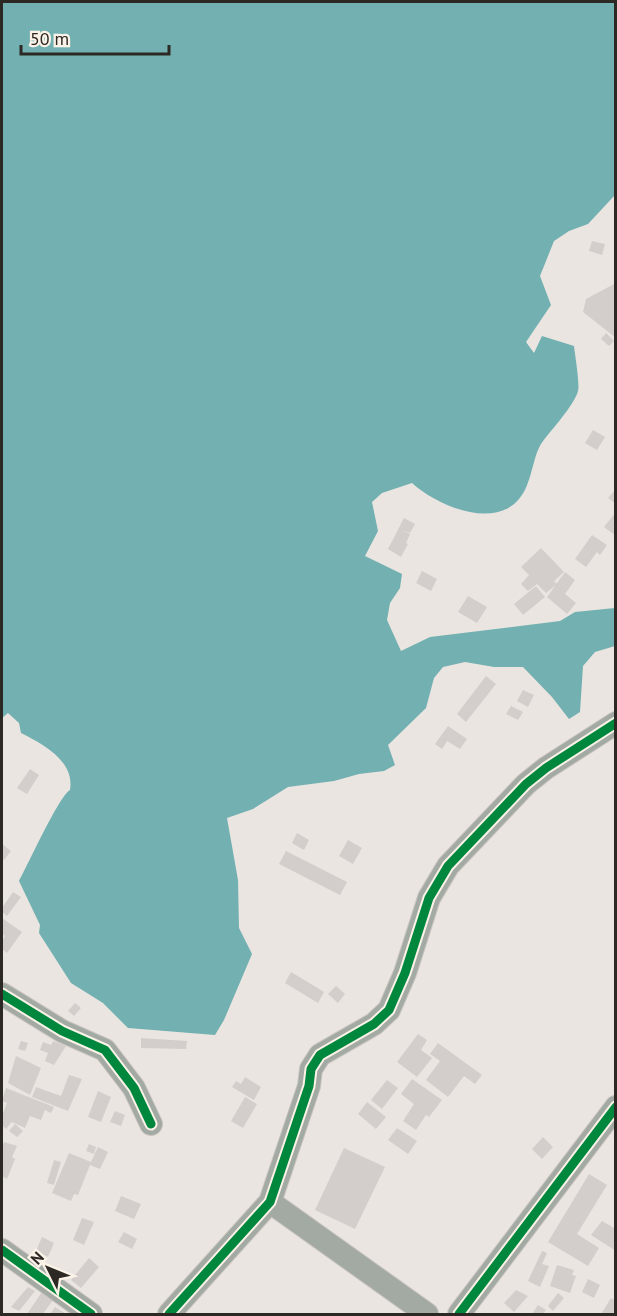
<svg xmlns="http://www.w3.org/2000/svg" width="617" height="1316" font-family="'PT Sans',sans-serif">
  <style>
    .water { fill: #72b0b1 }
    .building { fill: #d3cecc }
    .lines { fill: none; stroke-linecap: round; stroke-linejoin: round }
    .street-casing { stroke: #c7c3bf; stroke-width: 24 }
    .street { stroke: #a3a9a3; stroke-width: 22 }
    .cycleway-casing { stroke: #fcf3e8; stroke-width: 13 }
    .cycleway { stroke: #00873e; stroke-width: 9 }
  </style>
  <rect width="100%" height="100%" fill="#eae5e0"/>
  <path class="water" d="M2,2H615V195L588,224L569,231L554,241L540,276L551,305L526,342L534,353L542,336L574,346C575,355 580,384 578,391C574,406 550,431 541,444C532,459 532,484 519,499C493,530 436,505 412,483L382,493L372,502L378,531L365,556L402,574L400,588L390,603L387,620L401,651L430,637L560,621L575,612L615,608V646L595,652L583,666L580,712L569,719L552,697L523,667H494L465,662L443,667L434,678L426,708L388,745L395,765L384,771L359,774L334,781L288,787L253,809L227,818L238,880L239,928L252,954L224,1020L215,1035L128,1028L103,1003L71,983L39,933L40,925L19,881C28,865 59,796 70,790C75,761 43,744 21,733L19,723L8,713L2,718Z"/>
  <path class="building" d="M592,241L605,244L602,255L589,251Z
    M616,283V338L583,312L586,299Z
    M606,333L614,341L609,346L601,339Z
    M593,430L605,437L597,450L585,443Z
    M616,489V504L608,498Z
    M616,512V536L604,527Z
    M404,518L415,524L410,533L402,530L410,534L406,543L408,544L401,557L388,549Z
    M592,535L607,545L600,555L597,552L586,567L575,559Z
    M541,548L564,572L554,581L557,584L546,593L537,584L528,591L521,584L529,575L521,567Z
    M422,571L437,579L431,591L416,583Z
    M565,572L575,580L565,594L576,603L567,614L547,597Z
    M536,586L545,597L523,615L514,604Z
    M468,596L487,607L477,623L458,612Z
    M486,676L496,684L466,722L457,714Z
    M523,690L534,695L528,707L517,701Z
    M511,706L523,712L518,720L506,714Z
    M448,726L467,739L460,749L447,741L442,749L435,744Z
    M30,769L39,775L27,794L17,788Z
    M297,833L309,840L304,850L292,843Z
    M348,840L362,848L353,864L339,856Z
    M2,844L11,851L4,860L2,858Z
    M286,851L347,882L340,895L279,864Z
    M13,892L21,897L7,916L2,912V908Z
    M2,918L22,932L7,953L2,949V941L5,936L2,933Z
    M291,972L324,992L318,1003L285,983Z
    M336,986L345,994L338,1003L328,994Z
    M75,1003L81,1008L74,1016L68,1011Z
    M418,1034L427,1040L421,1050L432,1058L417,1077L397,1062Z
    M141,1038L187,1041L186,1049L141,1048Z
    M21,1041L28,1043L25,1051L18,1049Z
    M53,1041L66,1046L54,1065L45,1061L48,1053L40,1050L43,1042L51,1045Z
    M438,1043L482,1075L475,1084L464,1076L448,1097L426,1080L440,1061L430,1054Z
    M16,1056L41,1068L30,1095L8,1083Z
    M69,1075L82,1079L68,1111L32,1097L36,1087L61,1096Z
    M245,1077L261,1087L254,1100L232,1087L236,1081L241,1084Z
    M412,1079L442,1100L429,1117L426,1115L416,1130L403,1121L414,1104L401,1094Z
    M387,1080L398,1088L382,1109L371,1100Z
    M6,1088L54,1107L51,1113L45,1110L41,1120L30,1116L25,1128L12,1122L14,1119L6,1129L2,1125V1111L3,1113L7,1103L2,1101Z
    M98,1091L111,1097L101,1122L88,1117Z
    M245,1097L257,1104L243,1128L231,1121Z
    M367,1102L386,1117L376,1129L358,1114Z
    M115,1111L125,1115L121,1126L110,1122Z
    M15,1124L23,1131L17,1137L9,1131Z
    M397,1128L417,1141L408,1154L388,1140Z
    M543,1137L553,1147L542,1159L532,1149Z
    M4,1142L17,1146L12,1157L15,1159L7,1179L2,1176V1148Z
    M89,1144L96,1147L94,1154L86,1151Z
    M98,1147L108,1152L100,1169L90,1165L78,1195L74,1194L71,1201L52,1193L69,1153L91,1162Z
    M344,1148L385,1167L355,1229L315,1210Z
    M54,1160L61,1162L54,1185L47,1183Z
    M589,1174L607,1185L577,1234L599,1248L588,1266L548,1242Z
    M121,1196L141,1204L134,1219L115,1211Z
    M82,1218L94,1222L84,1245L73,1240Z
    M602,1221L616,1229V1251L591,1235Z
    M124,1232L137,1239L132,1249L118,1242Z
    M42,1237L54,1243L48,1257L36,1251Z
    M542,1251L547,1253L542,1264L549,1266L540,1287L528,1281Z
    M89,1258L99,1267L81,1288L71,1280Z
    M557,1265L574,1270L572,1275L576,1276L570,1293L550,1286Z
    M588,1279L600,1285L594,1298L582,1292Z
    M28,1287L35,1291L19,1311L11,1307Z
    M516,1290L528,1296L514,1312L504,1303Z
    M42,1292L53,1300L43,1314H27Z
    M558,1293L564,1298L553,1311L548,1306Z
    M611,1298L616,1301V1314H601Z
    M538,1305L546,1310L543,1314H532Z
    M55,1307L66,1314H50Z"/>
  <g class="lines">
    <defs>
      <path id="street" d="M2,994L62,1031L105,1050L134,1088L151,1124
        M270,1202L427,1314
        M2,1250L91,1314
        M169,1314L270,1202L309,1086L311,1069L320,1055L374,1024L389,1010L405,973L429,898L448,866L526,784L546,768L616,723
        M459,1314L616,1107"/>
    </defs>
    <use href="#street" class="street-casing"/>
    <use href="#street" class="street"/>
    <defs>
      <path id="cycleway" d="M2,994L62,1031L105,1050L134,1088L151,1124
        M2,1250L91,1314
        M169,1314L270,1202L309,1086L311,1069L320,1055L374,1024L389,1010L405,973L429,898L448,866L526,784L546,768L616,723
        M459,1314L616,1107"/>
    </defs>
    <use href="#cycleway" class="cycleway-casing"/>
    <use href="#cycleway" class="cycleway"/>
  </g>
  <rect width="617" height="1316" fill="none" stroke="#2c2824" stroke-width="6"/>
  <g transform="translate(48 1268) rotate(313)" stroke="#fcf3e8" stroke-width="4.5" paint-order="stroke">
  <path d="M0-4.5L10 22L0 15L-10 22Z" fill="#2c2824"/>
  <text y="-9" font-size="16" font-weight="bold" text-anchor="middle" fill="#2c2824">N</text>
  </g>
  <path d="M21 45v9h148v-9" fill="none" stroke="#2c2824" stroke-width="3"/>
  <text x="30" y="45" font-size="18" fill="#2c2824" stroke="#fcf3e8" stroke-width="4.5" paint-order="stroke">50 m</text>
</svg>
